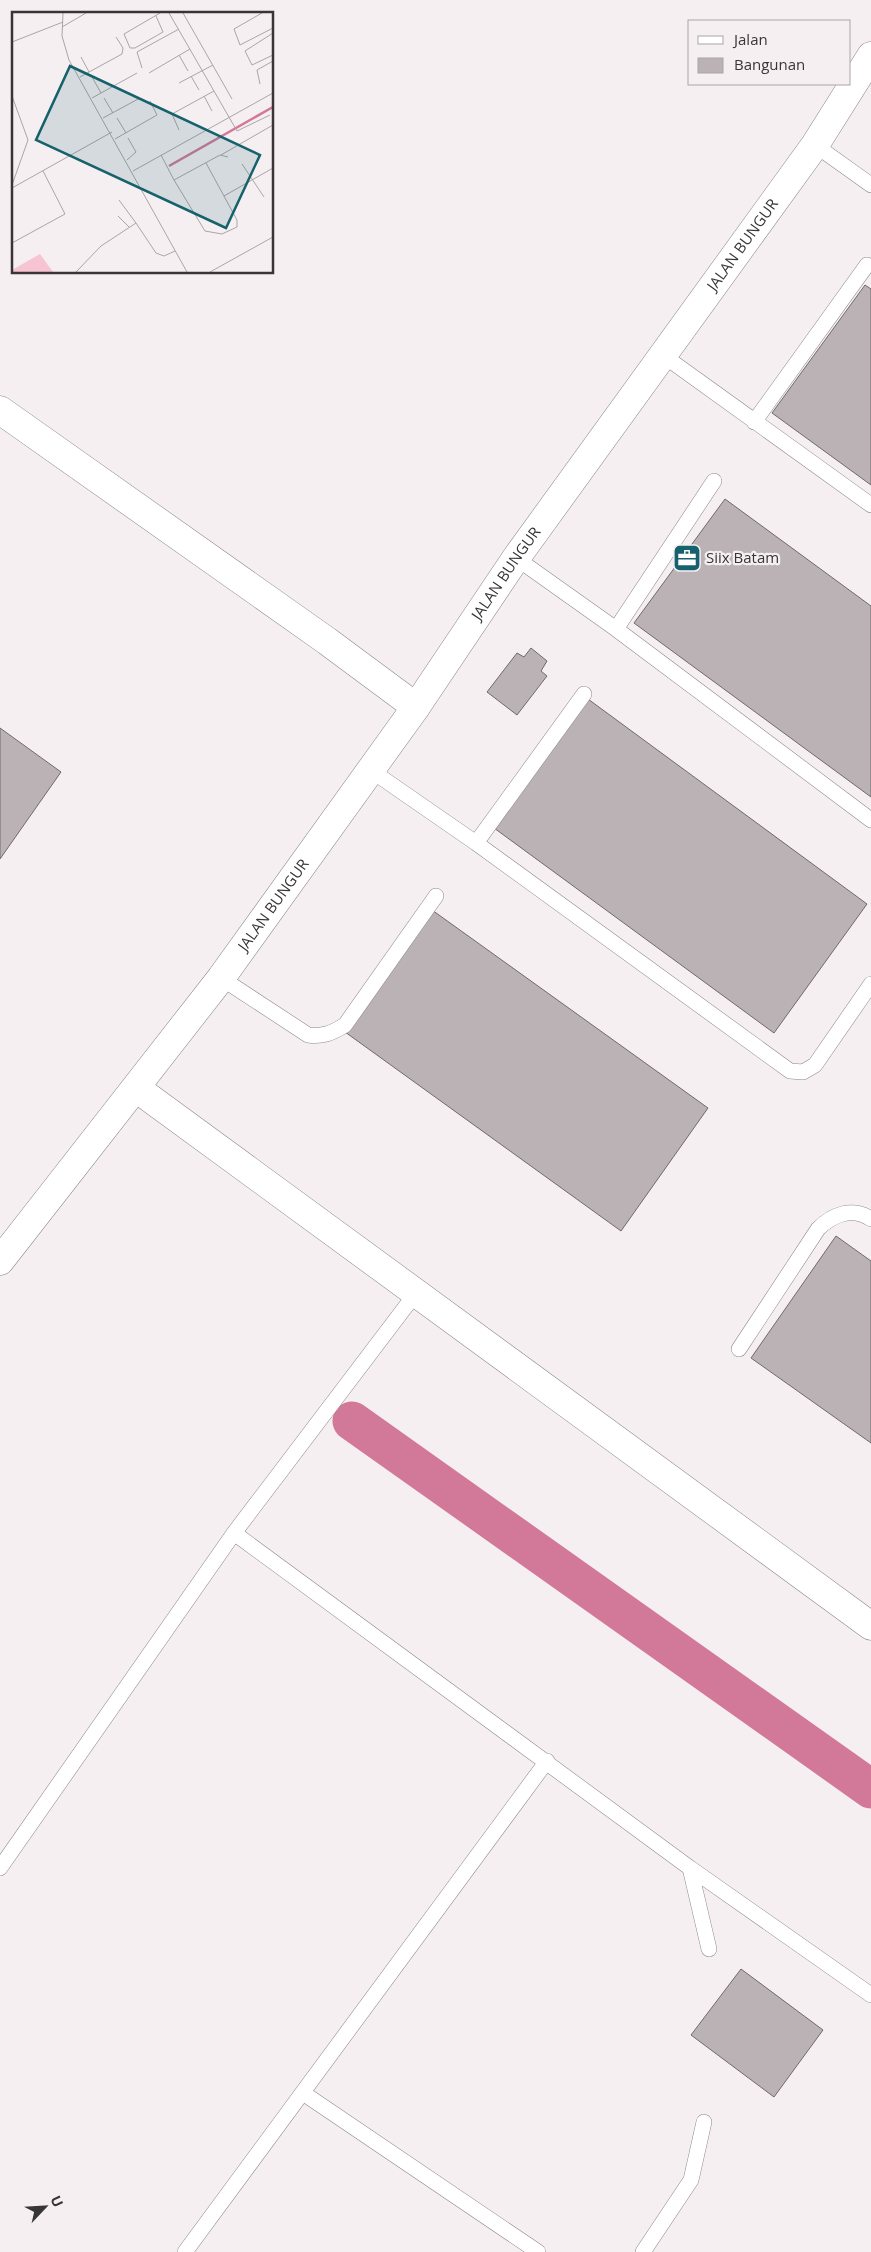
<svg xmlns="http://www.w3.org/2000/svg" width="871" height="2252" font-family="'Open Sans',sans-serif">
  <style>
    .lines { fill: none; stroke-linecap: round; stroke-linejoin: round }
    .canal { stroke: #d27898; stroke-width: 39 }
    .building { fill: #bab2b4; stroke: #706a6c }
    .service-casing { stroke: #8d8789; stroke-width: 16 }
    .minor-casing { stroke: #8d8789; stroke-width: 29 }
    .service { stroke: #fff; stroke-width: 15 }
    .minor { stroke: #fff; stroke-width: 28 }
    .labels { text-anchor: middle; stroke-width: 4.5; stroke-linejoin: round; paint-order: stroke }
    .street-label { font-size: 15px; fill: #383536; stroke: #f6eff1 }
    .poi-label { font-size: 15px; fill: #383536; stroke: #f6eff1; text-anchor: start }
    .inset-river { fill: none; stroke: #d27898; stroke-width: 2.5 }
    .inset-road { fill: none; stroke: #aaa5a6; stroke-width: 1 }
    .view { fill: #15626c; fill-opacity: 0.15; stroke: #15626c; stroke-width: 2.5 }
    .inset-edge { fill: none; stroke: #383536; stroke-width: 2.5 }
  </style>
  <rect width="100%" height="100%" fill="#f6eff1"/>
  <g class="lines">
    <path class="canal" d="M352,1421L871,1789"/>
  </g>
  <path class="building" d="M865,285L871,289V485L772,413Z
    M725,499L871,606V797L634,623Z
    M531,648L547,661L541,671L547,676L517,715L487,692L517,653L524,657Z
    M588,699L867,904L774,1033L494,828Z
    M0,728L61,772L0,859Z
    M432,910L708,1108L621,1231L345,1032Z
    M836,1236L871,1261V1443L751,1358Z
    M741,1969L823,2030L774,2097L691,2035Z"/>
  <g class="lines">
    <defs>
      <path id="service" d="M815,145L871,185
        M664,356L871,505
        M754,422L867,265
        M516,558L616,629L871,820
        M616,629L714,481
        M369,769L476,843L790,1071L803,1072L815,1065L871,984
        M476,843L584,694
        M221,978L308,1035C323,1037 332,1033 345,1025L436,896
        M416,1293L234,1533L690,1868L709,1949
        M739,1349L818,1229C832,1215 852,1206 871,1219
        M0,1868L234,1533
        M690,1868L871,1995
        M303,2093L538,2252
        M185,2252L547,1761
        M643,2252L691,2180L704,2122"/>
      <g id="minor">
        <path d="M0,410L327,641L416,707"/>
        <path d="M136,1088L871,1626"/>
        <path id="s1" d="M0,1261L221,978L416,707L516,558L815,145L871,56"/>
      </g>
    </defs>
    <use href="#service" class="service-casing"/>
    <use href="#minor" class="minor-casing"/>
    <use href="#service" class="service"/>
    <use href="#minor" class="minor"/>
  </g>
  <defs>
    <symbol id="office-square" viewBox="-11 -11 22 22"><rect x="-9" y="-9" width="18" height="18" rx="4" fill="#15626c" stroke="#f6eff1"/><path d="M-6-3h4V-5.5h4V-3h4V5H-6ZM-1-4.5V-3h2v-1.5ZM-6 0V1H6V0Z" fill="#fff"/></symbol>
  </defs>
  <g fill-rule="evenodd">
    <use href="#office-square" x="671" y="542" width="32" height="32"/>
  </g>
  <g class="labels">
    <g class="street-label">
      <text dy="5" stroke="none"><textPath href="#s1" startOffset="1259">JALAN BUNGUR</textPath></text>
      <text dy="5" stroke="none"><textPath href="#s1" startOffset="854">JALAN BUNGUR</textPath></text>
      <text dy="5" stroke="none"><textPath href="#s1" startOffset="449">JALAN BUNGUR</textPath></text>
    </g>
    <g class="poi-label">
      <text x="706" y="563">Siix Batam</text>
    </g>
  </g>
  <g transform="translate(12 12)">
    <rect width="261" height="261" fill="#f6eff1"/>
    <path d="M28,242L41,260H0V258Z" fill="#f6c4d3"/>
    <path class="inset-river" d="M157,154L261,95"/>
    <path class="inset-road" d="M51,1L50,24L57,48L175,260M157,1L225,119L258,103M171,1L220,87M250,1L222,17L228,33L261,16M144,4L151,20L123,36H118L112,22L148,1M50,15L74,1M261,21L233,39L240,53L261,43M0,30L51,10M167,43L176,59M69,45L77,60M130,56L125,40L167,17M137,61L178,37M179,64L187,78M68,65L110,42L111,36L104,25M80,65L89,81M167,71L201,53M248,72L245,58L261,49M0,84L16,128L0,173M192,84L200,99M80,86L125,61M92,86L101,101M91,106L128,86M105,106L114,121M167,118L160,102L202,79M103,127L145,103L138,89M149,143L162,168L208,143L216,145M209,143L261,113M115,148L124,140L116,126M230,152L252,185M121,159L261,81M162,168L193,219L210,222L225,215V208L194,151M0,176L100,120M212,184L261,156M107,188L124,211M106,204L117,215M0,231L53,202L31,159M64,260L89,234L124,211L144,241L152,244L163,239M198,260L261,225"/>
    <path class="view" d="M58,54L248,143L214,216L24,128Z"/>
    <rect width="261" height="261" class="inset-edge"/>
  </g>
  <rect x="688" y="20" width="162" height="65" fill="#f6eff1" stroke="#aaa5a6"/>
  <rect x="698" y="36" width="25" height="8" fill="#ffffff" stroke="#aaa5a6"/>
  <text x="734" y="45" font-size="15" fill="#383536">Jalan</text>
  <rect x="698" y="58" width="25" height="15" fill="#bab2b4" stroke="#aaa5a6"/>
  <text x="734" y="70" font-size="15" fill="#383536">Bangunan</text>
  <g transform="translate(45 2207) rotate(65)" stroke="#f6eff1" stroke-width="4" paint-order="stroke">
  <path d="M0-4L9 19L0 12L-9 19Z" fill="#383536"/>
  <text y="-8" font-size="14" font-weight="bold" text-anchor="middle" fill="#383536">U</text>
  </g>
</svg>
